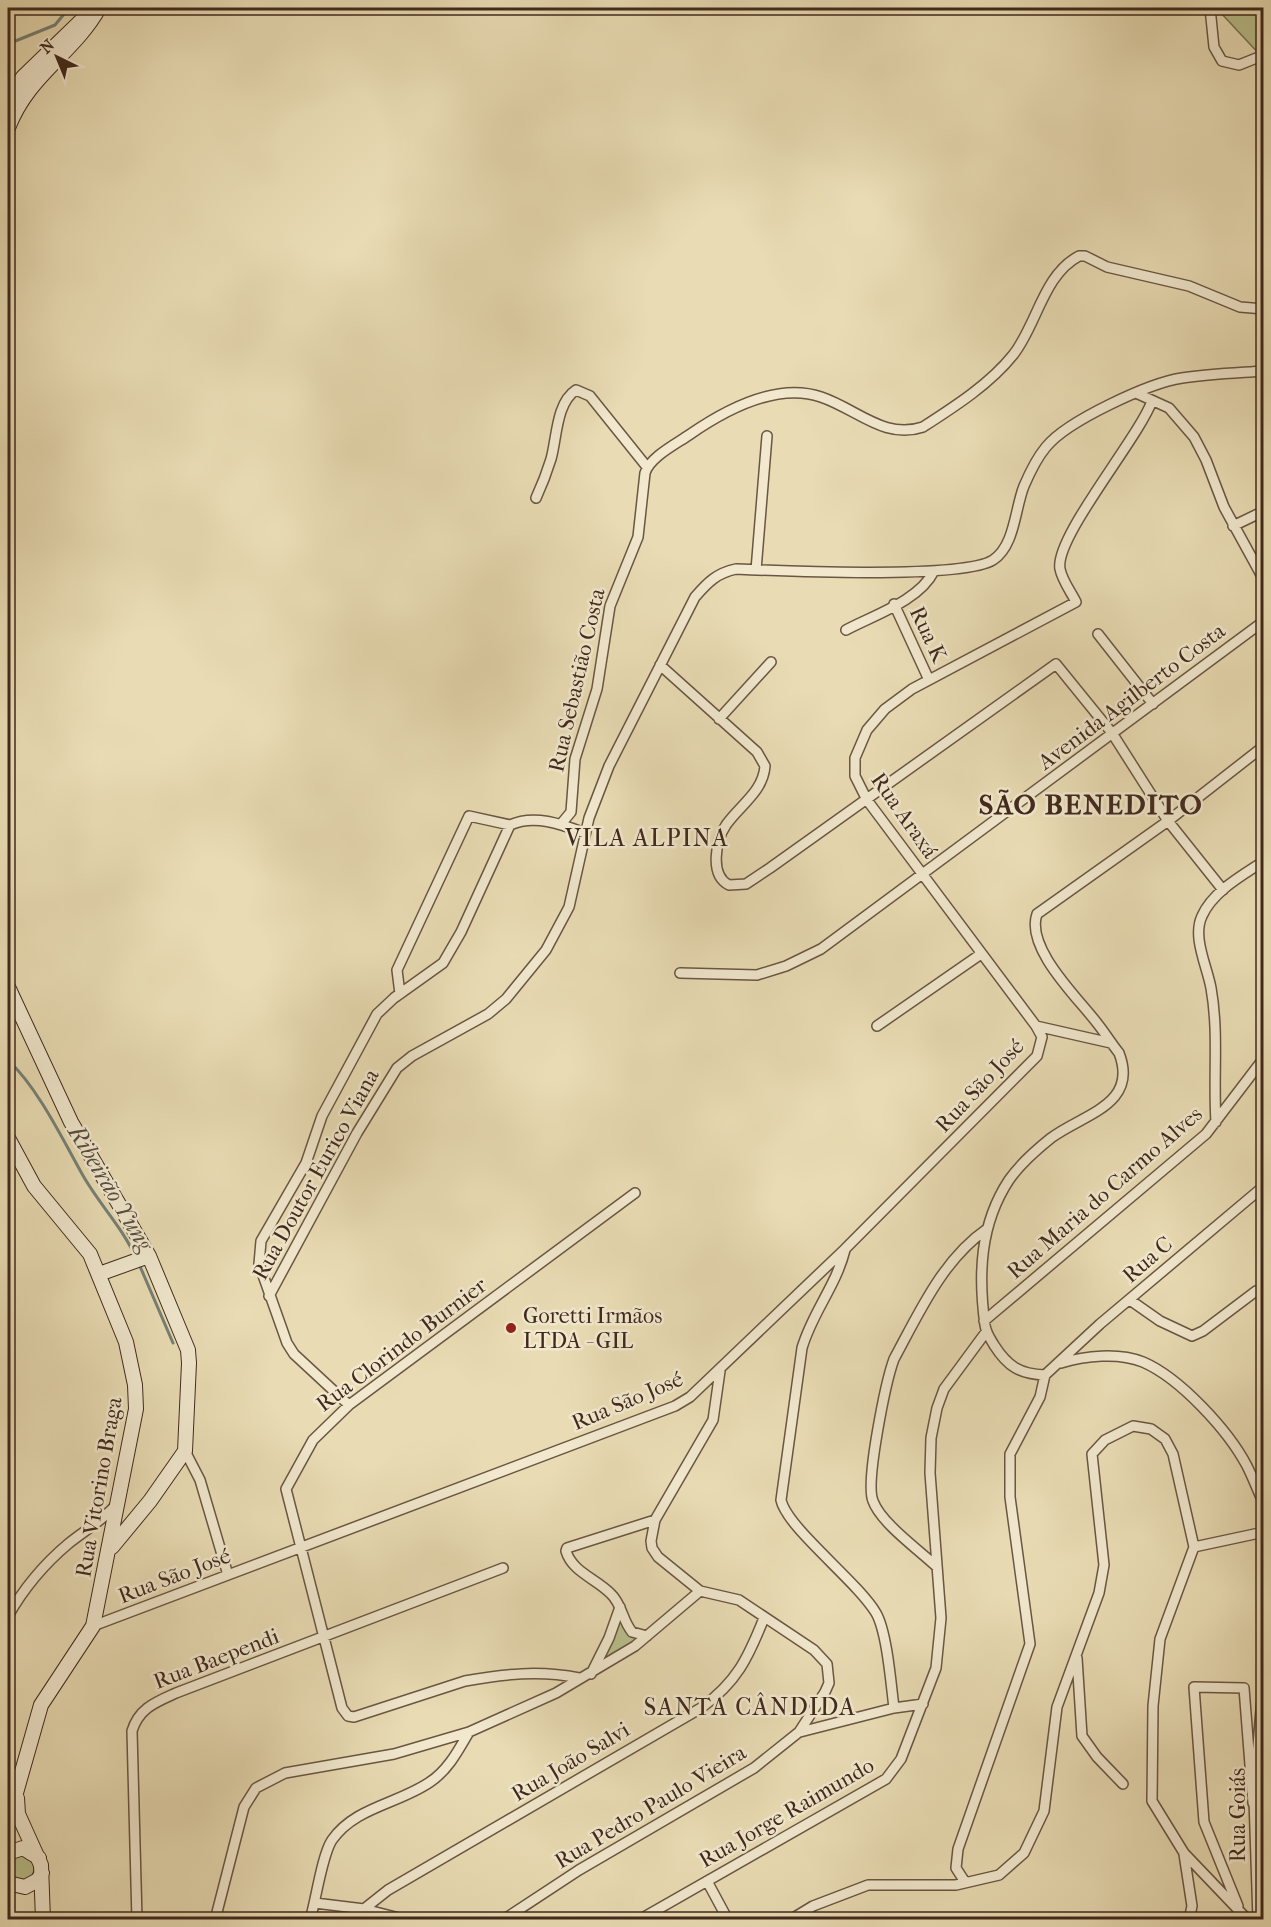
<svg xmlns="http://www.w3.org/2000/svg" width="1271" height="1927" font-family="'IM FELL French Canon',serif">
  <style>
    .green { fill: #b8c08c; stroke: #7c7454; stroke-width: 1.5 }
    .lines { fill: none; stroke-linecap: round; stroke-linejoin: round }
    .stream { stroke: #758076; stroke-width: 3 }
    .street-casing { stroke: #6a5643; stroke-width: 12 }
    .secondary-casing { stroke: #40291d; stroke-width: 16 }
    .street { stroke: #f1e8ce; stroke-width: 9 }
    .secondary { stroke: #f1e8ce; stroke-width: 14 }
    .poi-dot { fill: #8f2418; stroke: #f1e8ce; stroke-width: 2 }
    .labels { text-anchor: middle; stroke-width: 5; stroke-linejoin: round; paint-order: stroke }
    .street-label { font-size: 22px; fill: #40291d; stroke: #f1e8ce }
    .poi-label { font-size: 22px; fill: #40291d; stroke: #f1e8ce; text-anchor: start }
    .neighbourhood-label { font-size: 24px; letter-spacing: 1.5px; fill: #40291d; stroke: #f1e8ce }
    .water-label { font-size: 24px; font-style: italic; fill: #564d42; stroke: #f1e8ce }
    .district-label { font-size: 28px; font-weight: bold; letter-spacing: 1.5px; fill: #40291d; stroke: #f1e8ce }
  </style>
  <rect width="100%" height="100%" fill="#e9dcb4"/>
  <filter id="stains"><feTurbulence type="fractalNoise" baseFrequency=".00333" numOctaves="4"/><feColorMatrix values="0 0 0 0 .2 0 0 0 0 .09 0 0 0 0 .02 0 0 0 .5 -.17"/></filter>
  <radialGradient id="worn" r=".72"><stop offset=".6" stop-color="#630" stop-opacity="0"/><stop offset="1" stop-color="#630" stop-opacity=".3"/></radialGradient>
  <path class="green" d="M1217,8H1263V58L1220,12Z
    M620,1619L639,1638L600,1666Z
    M6 1868a14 14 0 1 1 28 0a14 14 0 1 1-28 0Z"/>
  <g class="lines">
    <path class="stream" d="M8,44L55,25L69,8
      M8,1060C37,1087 61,1136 81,1172C97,1202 122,1226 136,1258
      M139,1264L173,1343"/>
    <defs>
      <path id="street" d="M1210,8L1214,47L1222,61L1239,65L1264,55
        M1136,393L1169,408L1194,437L1206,460L1224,507L1264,580
        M536,498C542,485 547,472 551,459C557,438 556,403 576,390L590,396L647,467
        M1233,526L1264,511
        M756,570L767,436
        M894,604L929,680
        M846,630C874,615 919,601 934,571
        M1098,634L1153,704
        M660,665L757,752L765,766C763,792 740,805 726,825C716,840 709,875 729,885L746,884L770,868L1056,664L1112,733L1168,821L1223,890
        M719,719L771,662
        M1264,746L1168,821L1037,914C1025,948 1078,998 1097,1023C1105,1033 1111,1043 1119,1053C1139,1105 1083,1114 1051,1138C1036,1150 1020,1164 1009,1180C980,1224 978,1274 985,1325C986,1333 990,1338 994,1345C1008,1367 1020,1374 1045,1375L1100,1324L1264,1186
        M561,824L571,812L575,759L597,689L610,606L638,537L645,473C650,457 676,444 689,435C725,410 777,382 821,397C857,409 884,440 923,427C954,407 990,384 1013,355C1037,325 1043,275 1079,256H1085L1107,267L1189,286L1240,307L1264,309
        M680,973L757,975L786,966L821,949L1264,621
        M400,994L397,970L469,816L510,825
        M877,1026L981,954
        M1036,1026L1111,1043
        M1216,1122C1213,1077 1219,1033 1211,988C1207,966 1192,937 1202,916C1213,891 1243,875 1264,861
        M845,1250C836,1286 812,1313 802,1348L781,1500C787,1528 857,1581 876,1613C887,1632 891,1684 894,1708
        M269,1296L357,1133L397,1068L412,1056L488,1014L506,999L546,950L569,907L589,818L609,766L695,597C708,582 717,573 736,569C780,571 963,579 993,560C1015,546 1015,508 1024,486C1030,472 1036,459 1046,447C1067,421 1149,383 1182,378C1209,374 1236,373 1264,371
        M1130,1300L1160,1321L1192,1336L1203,1331L1256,1291
        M984,1321L1206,1134L1264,1058
        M1061,1363C1085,1356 1118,1352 1143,1362C1180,1378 1228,1430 1247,1466C1253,1478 1258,1491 1264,1504
        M349,1405L294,1354L287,1343L259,1264L261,1241L306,1163L322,1116L377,1014L394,998L443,963L461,932L510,825C534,814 561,824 585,833
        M185,1451L200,1480L228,1575
        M1194,1547L1264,1532
        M937,1567C919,1550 881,1523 873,1501C865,1482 886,1381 894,1359C919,1313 943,1259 987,1229
        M8,1616C24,1588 43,1565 68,1544C84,1531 102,1521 116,1505
        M93,1626L675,1406L690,1397L845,1249L1037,1056L1042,1037L1036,1026L867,800L855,776V758L867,730L885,709L912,689L1076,602C1071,592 1062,580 1060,569C1054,538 1138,439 1152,401
        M647,1636L632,1632C622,1620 622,1604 611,1594C597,1579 572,1572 566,1551L567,1548L655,1520
        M1077,1658L1082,1736L1097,1757L1123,1784
        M591,1674L609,1638L620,1607
        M579,1678C540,1670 503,1674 465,1681L354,1717L348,1716L342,1708L286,1489L313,1440L349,1405L635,1193
        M800,1732L894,1708L923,1704
        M1255,1782L1264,1674
        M1254,1799L1258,1920
        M1184,1854L1192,1906L1189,1920
        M707,1881L728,1920
        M965,1882L956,1868L958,1849L1030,1644L1010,1497V1454L1040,1397L1045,1375
        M315,1903L364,1909L407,1920
        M1238,1906L1204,1822L1194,1687L1244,1688L1253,1803
        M364,1909L388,1890L701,1708C737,1682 748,1658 764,1618
        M137,1920L132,1731C139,1708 156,1702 176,1693L503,1568
        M215,1920L244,1807L256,1788L285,1773L394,1754L469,1732L556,1693L635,1646L700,1591
        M310,1920C316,1900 322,1855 332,1840C355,1807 398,1804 430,1782C448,1770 458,1751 469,1732
        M503,1920L579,1870L754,1768L799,1732L825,1692L829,1683L827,1664L814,1650L739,1600L700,1591L658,1557L652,1548L651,1541L655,1520L713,1420L720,1371
        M639,1920L886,1779L901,1759L936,1668L941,1618L930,1473L931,1438L937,1408L944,1389L986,1332
        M790,1920L813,1906L868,1885H956L999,1875L1024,1853L1044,1811L1057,1707L1099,1593L1104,1565L1092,1454L1105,1440L1133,1426L1151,1429L1165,1439L1173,1454L1194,1547L1160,1639L1153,1706L1152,1801L1184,1853L1248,1920"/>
      <path id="secondary" d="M8,101L23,77L85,17
        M8,128C28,75 73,54 99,8
        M8,987L71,1122L149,1256L188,1350L189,1363L185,1451L150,1501L112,1547
        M8,1138L34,1186L90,1254L126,1342L135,1385L136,1409L93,1626L41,1705L8,1821
        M99,1274L149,1256
        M17,1798L18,1814L41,1865L43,1920
        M8,1853L23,1848L39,1858
        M8,1883L25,1887L38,1880L42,1873"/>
    </defs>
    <use href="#street" class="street-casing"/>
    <use href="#secondary" class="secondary-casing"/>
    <use href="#street" class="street"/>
    <use href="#secondary" class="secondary"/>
  </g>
  <circle class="poi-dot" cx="511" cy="1328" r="6"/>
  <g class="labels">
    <g class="street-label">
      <text transform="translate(929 634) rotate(65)" y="8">Rua K</text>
      <text transform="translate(576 680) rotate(-77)" y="8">Rua Sebastião Costa</text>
      <text transform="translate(1131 696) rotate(-37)" y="8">Avenida Agilberto Costa</text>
      <text transform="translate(905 815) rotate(55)" y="8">Rua Araxá</text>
      <text transform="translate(979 1085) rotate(-47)" y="8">Rua São José</text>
      <text transform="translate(315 1174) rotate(-61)" y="8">Rua Doutor Eurico Viana</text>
      <text transform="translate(1104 1192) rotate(-41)" y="8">Rua Maria do Carmo Alves</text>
      <text transform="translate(1147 1259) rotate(-41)" y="8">Rua C</text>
      <text transform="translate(401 1344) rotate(-37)" y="8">Rua Clorindo Burnier</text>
      <text transform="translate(627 1400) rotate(-23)" y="8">Rua São José</text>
      <text transform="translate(98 1487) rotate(-80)" y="8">Rua Vitorino Braga</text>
      <text transform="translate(174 1575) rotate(-21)" y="8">Rua São José</text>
      <text transform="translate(216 1658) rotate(-21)" y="8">Rua Baependi</text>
      <text transform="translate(570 1761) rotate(-31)" y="8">Rua João Salvi</text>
      <text transform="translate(650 1806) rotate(-31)" y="8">Rua Pedro Paulo Vieira</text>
      <text transform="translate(786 1812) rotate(-30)" y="8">Rua Jorge Raimundo</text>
      <text transform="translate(1237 1815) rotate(-90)" y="8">Rua Goiás</text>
    </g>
    <g class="poi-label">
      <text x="523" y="1323">Goretti Irmãos<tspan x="523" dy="25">LTDA - GIL</tspan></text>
    </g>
    <g class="neighbourhood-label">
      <text x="647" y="846">VILA ALPINA</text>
      <text x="750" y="1715">SANTA CÂNDIDA</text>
    </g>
    <g class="water-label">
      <text transform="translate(111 1188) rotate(59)" y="8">Ribeirão Yung</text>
    </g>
    <g class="district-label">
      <text x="1091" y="814">SÃO BENEDITO</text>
    </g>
  </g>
  <rect width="1271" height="1927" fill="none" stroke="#e9dcb4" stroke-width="30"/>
  <rect x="9" y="9" width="1253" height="1909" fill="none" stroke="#40291d" stroke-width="3"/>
  <rect x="15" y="15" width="1241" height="1897" fill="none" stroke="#40291d" stroke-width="1.5"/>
  <g transform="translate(57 57) rotate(317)" stroke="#f1e8ce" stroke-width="4.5" paint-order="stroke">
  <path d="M0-4.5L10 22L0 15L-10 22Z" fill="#40291d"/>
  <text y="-9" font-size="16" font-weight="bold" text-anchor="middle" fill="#40291d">N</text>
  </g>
  <rect width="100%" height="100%" filter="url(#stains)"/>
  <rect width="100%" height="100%" fill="url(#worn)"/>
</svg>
